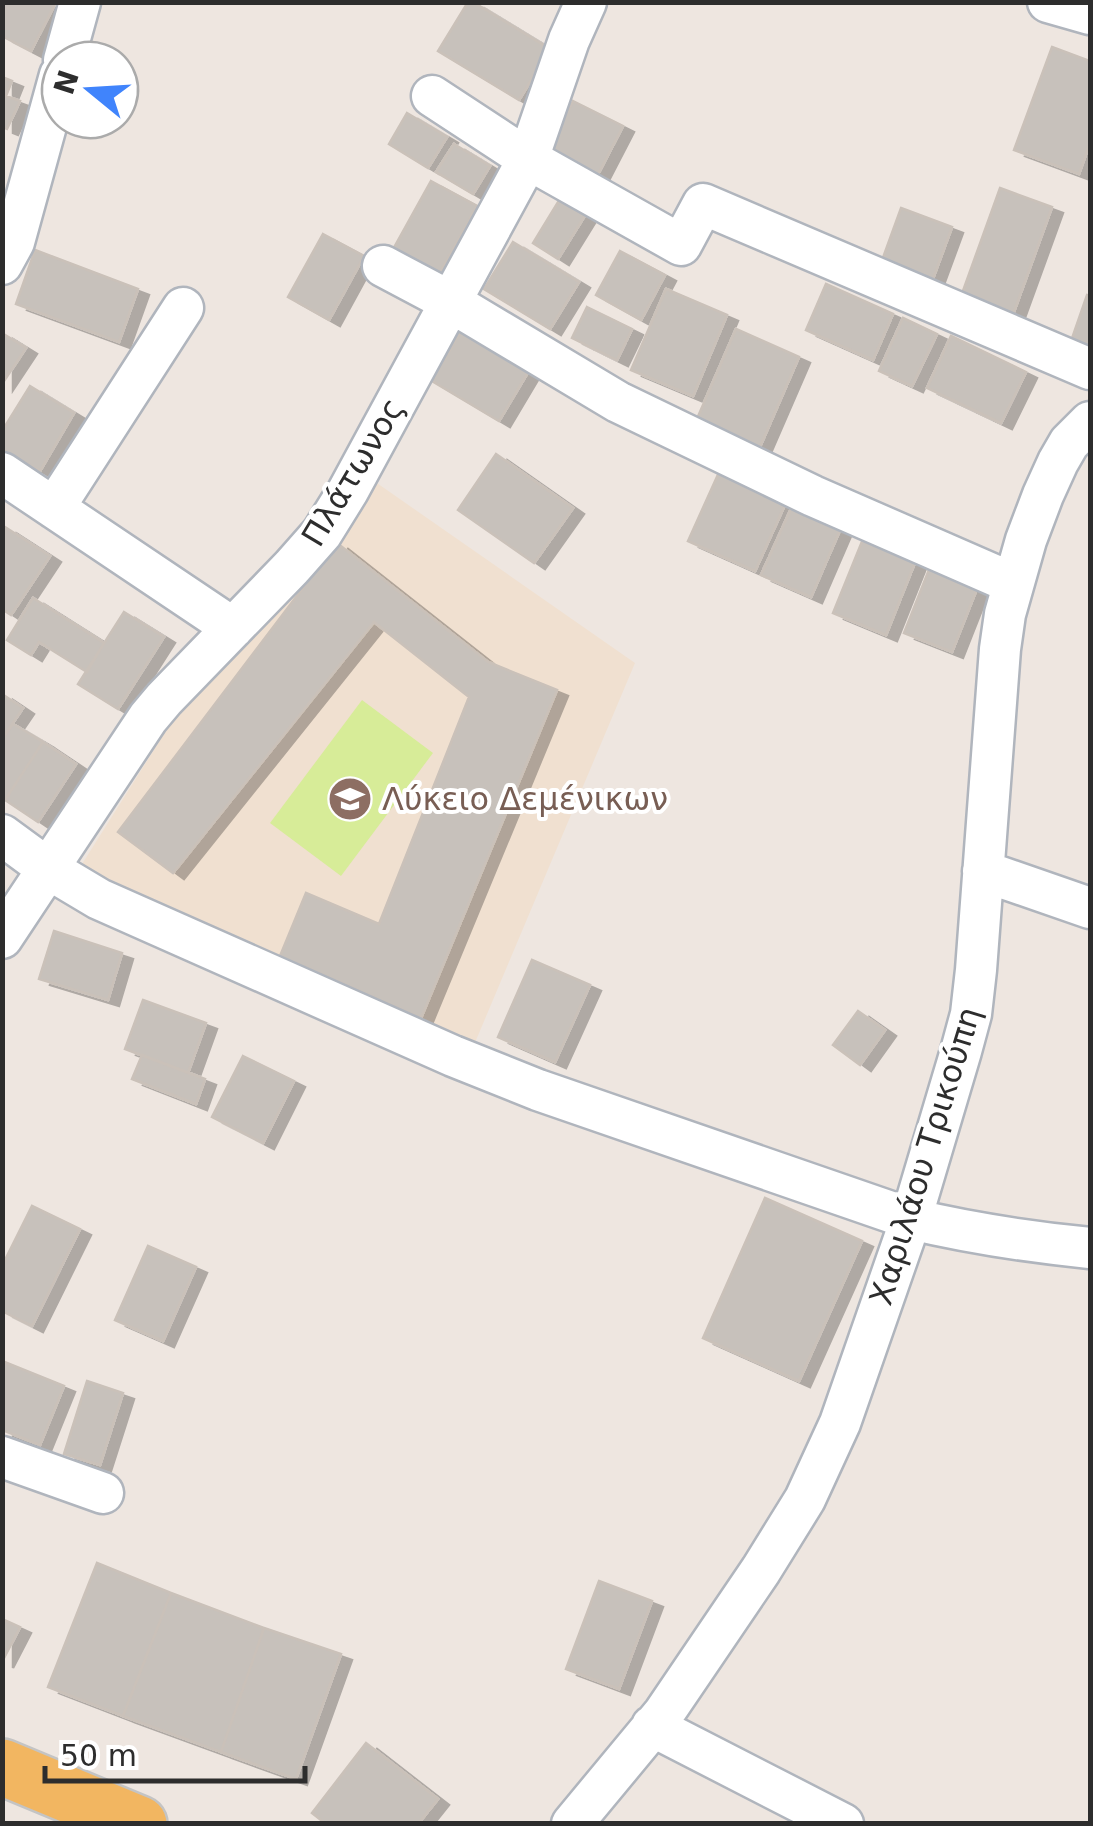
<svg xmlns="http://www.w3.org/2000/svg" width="1093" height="1826" font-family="'DejaVu Sans',sans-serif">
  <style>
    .education { fill: #f0e0d0 }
    .pitch { fill: #d7ec98 }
    .building { fill: #c7c1bb; stroke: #cac1b9; stroke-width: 2.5; filter: url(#shadow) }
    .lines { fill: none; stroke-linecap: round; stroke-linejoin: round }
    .street-casing { stroke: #b0b5bd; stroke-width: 45 }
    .primary-casing { stroke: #c4c4c4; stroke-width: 60 }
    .street { stroke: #fff; stroke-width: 40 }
    .primary { stroke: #f2b661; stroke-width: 55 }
    .labels { text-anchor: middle; stroke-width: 8; stroke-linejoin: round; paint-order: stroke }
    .street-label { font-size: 32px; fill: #2d2d2d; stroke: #fff }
    .education-label { font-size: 32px; fill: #785e54; stroke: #fff; text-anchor: start }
  </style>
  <defs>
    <filter id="shadow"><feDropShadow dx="11" dy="6" stdDeviation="0" flood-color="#0004"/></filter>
  </defs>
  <rect width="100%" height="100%" fill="#eee6e0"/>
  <path class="education" d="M374,481L635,663L474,1045L77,872L169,726L337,543Z"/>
  <path class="pitch" d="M362,700L433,753L341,876L270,823Z"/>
  <path class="building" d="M2,2H56L31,51L2,36Z
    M468,2H473L550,49L519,100L438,51Z
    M1052,47L1090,61V143L1079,174L1014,150Z
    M2,77L12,81L6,96L20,101L7,129L2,127Z
    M573,101L623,126L594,182L545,156Z
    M407,113L447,137L428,168L389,144Z
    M454,144L490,166L473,194L436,172Z
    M431,181L477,206L437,278L391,253Z
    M1000,188L1052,207L1011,320L959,302Z
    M563,194L589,209L558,259L533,243Z
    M901,208L952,227L931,284L880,266Z
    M323,234L364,256L329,320L288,297Z
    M513,242L579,282L550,329L484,289Z
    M35,250L138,289L119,342L16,304Z
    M620,251L665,275L641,320L596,295Z
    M826,284L893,314L873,360L806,330Z
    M666,289L727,315L693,396L631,370Z
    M1087,295L1090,296V358L1068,350Z
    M587,307L632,329L617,360L572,338Z
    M903,318L937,334L912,386L879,371Z
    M462,329L530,369L499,421L432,381Z
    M736,329L799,357L759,449L696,421Z
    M2,333L26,348L2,384Z
    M951,336L1026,372L1001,423L927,388Z
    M30,386L74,413L40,471L2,449V431Z
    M496,454L573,508L534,563L458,510Z
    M721,468L788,498L755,571L688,541Z
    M795,500L844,521L811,597L761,575Z
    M5,527L50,556L11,615L2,609V530Z
    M865,534L918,555L886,635L833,613Z
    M337,543L488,662L557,690L421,1018L280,956L306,893L379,924L469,697L374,622L173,873L118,832Z
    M932,562L980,581L952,652L904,633Z
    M33,598L104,643L87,672L39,642L31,655L7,640Z
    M124,612L164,637L118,709L78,684Z
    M2,694L23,708L2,739Z
    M13,724L43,742L5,800L2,798V739Z
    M43,742L76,764L38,822L5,800Z
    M54,931L122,953L108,1000L39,979Z
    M532,960L590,985L555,1062L498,1037Z
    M143,1000L206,1023L188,1073L125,1049Z
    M858,1011L885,1030L860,1065L833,1045Z
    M142,1055L205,1079L196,1104L132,1079Z
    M243,1056L294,1081L263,1143L212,1117Z
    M765,1198L862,1241L799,1381L703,1338Z
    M32,1206L80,1229L32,1326L2,1311V1266Z
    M148,1246L196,1267L163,1341L115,1320Z
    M2,1361L64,1386L40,1445L2,1430Z
    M87,1381L123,1393L100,1465L64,1454Z
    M97,1563L171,1593L123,1716L48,1687Z
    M599,1581L652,1601L619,1689L566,1669Z
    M171,1593L264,1628L221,1752L123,1716Z
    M2,1619L20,1627L2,1662Z
    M264,1628L341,1654L296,1779L221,1752Z
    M366,1743L438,1799L418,1824H326L312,1813Z"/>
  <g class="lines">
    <defs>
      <path id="street" d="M1048,2L1090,14
        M64,60L80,2
        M432,96L528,159L681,245L703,204L1090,369
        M2,264L14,242L60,75
        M383,266L449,301L618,402L813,496L1012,583
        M2,473L233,628
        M54,508L183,308
        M2,835L47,868L99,899L453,1056L538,1090L911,1219C970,1233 1030,1242 1090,1248
        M983,871L1090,908
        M2,938L148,718L164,699L292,567L322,533L348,491L528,159L569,40L586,2
        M2,1457L103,1493
        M652,1726L843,1824
        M572,1824L664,1713L761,1570L805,1499L840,1423L911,1219L961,1051L971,1014L976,970L1000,649L1005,614L1026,540L1043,495L1058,462L1069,443L1090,422"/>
      <path id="primary" d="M2,1767L139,1824"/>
    </defs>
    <use href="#street" class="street-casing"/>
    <use href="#primary" class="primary-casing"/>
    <use href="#street" class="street"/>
    <use href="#primary" class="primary"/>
  </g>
  <defs>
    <symbol id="school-disc" viewBox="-11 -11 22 22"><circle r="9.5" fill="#8d6e63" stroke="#fff"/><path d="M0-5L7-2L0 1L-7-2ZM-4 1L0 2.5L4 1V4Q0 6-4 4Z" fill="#fff"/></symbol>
  </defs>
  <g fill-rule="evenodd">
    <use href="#school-disc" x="325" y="774" width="50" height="50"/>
  </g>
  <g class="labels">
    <g class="street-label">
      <text transform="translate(353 472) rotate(-59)" y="11">Πλάτωνος</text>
      <text transform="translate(925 1156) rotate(-73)" y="11">Χαριλάου Τρικούπη</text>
    </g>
    <g class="education-label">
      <text x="382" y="810">Λύκειο Δεμένικων</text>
    </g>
  </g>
  <rect width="1093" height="1826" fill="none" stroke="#2d2d2d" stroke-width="10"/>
  <g transform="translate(90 90) rotate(288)"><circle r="48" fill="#ffffff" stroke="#ababab" stroke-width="2.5"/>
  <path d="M0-8L18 38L0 25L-18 38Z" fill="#4084fc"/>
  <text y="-15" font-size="28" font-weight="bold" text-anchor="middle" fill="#2d2d2d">N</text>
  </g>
  <path d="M45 1766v15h260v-15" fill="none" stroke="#2d2d2d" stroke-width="5"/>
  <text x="60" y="1766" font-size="30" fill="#2d2d2d" stroke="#ffffff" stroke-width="8" paint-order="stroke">50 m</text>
</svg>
